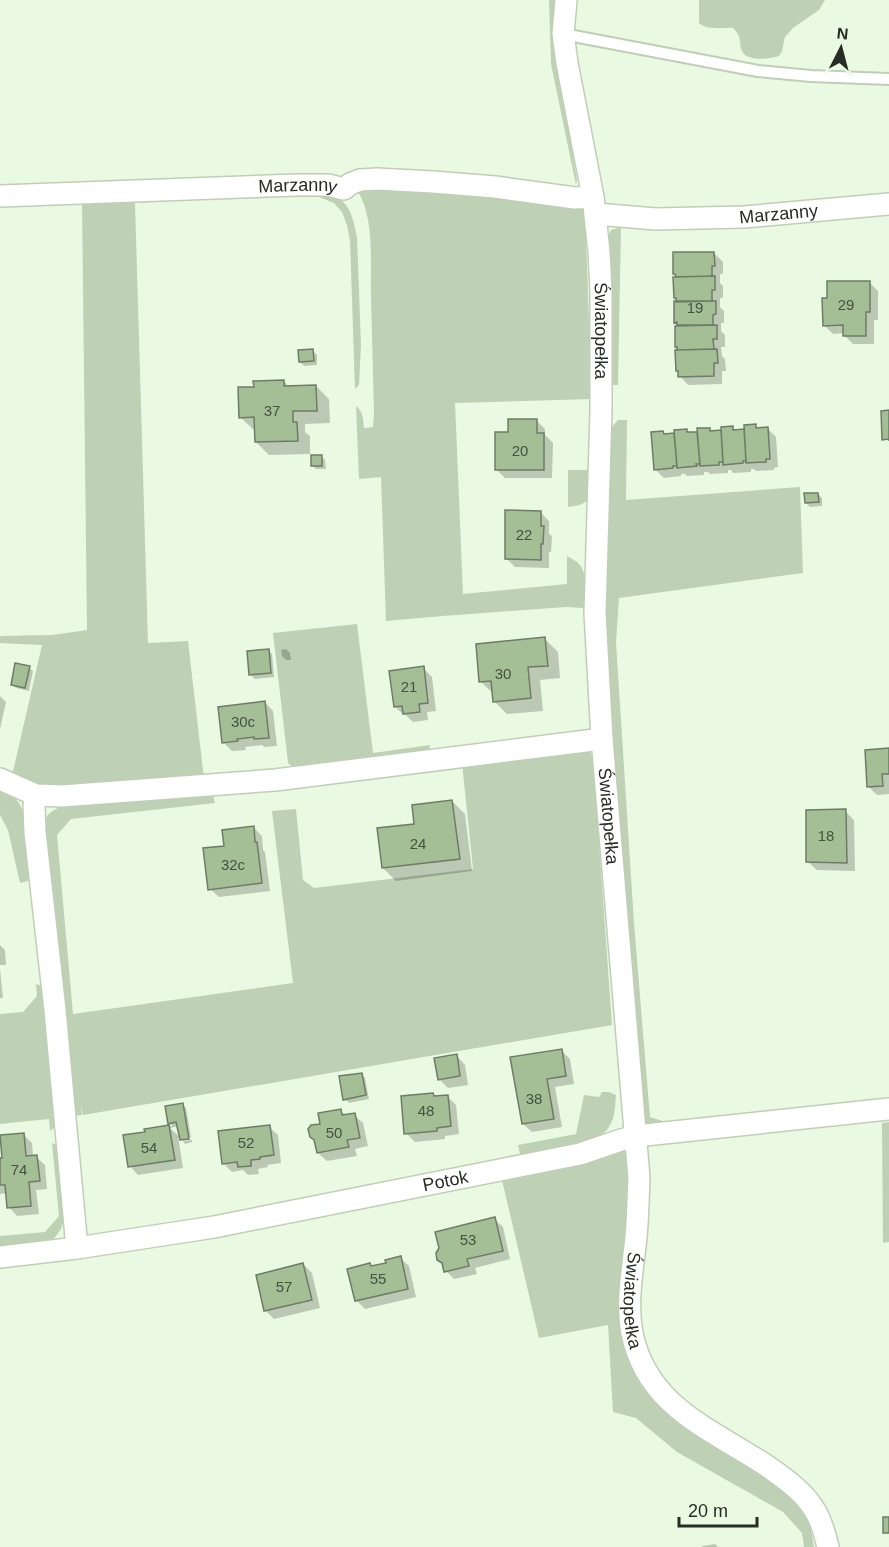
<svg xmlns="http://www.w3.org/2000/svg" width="889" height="1547" font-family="Arial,sans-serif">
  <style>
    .green { fill: #bed1b4 }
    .shadow { fill: #0003; fill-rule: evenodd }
    .building { fill: #a4bf95; stroke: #6e7c66; stroke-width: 1.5 }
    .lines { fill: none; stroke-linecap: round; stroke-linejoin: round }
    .lane-casing { stroke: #bfcfb7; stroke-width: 14 }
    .street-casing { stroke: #bfcfb7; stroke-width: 24 }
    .lane { stroke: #fff; stroke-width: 10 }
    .street { stroke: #fff; stroke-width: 21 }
    .labels { text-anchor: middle; stroke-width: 5; stroke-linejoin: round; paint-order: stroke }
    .number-label { font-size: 15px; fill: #465240 }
    .street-label { font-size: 18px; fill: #272d24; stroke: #eafae2 }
  </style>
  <rect width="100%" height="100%" fill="#eafae2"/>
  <path class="green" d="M549,0H557V63L577,180L576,185L551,64Z
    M699,0H825L819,10L793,28L785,37L782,51L779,56C769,59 747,62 742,51C738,40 743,38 733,28C722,27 708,31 699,23Z
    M365,184L581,206L585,213L592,399L455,403L463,594L567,584V556C572,559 577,561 580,565C587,575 591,598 583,608L566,607L443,616L386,621L381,477L359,479L356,406C363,411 363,419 364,428L373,427L374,414C373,375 372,336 371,297C370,267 375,218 358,192Z
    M297,190C337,197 349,191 357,237L361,345L359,385L355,389L350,241L347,225L342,212L334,203L319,197L298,194L135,203L148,643L188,641L204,779L52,788L34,783L12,773L14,767L42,645L0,643V636L52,635L87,630L82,201Z
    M621,227L618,385H609L608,237L611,230Z
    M618,420H627L626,500L800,487L803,573L619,598L616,642L634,923L650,1117L682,1127L645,1126L633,1009L604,630L608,431Z
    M568,470H591V491L587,501L580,505L568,507Z
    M357,624L373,753L430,745L429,750L294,768L288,763L273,633Z
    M583,749L590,752L593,759L612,1025L83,1115L81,1105L82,1115L72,1116L43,848C45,824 39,813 66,805L212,792L215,803L71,819L57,835L73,1014L293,983L272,811L296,809L303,880L314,888L473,869L462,763Z
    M0,788C9,793 17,798 21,807C30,823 32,860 35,879L20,883L8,830L0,815Z
    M36,984L45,987L59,1120L55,1127L50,1131L49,1119L0,1124V1014L23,1012L37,996Z
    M602,1092H609L616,1095C615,1108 615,1121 606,1131C592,1146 541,1150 520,1154L518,1145L576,1134L584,1095L599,1097Z
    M889,1122V1242L883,1243L882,1123Z
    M52,1143L57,1145L65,1217L61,1229L56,1236L52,1240L43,1243L0,1248V1236L45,1232L59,1216Z
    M624,1149L629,1151L632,1355L781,1485L804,1510L810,1524L814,1547H804L802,1533L783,1512L677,1452L636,1418L613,1412L608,1325L539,1338L502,1180Z"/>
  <path class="shadow" d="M714,253L723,262V274H720V283L723,286V298H720V307L724,311V323H721V331L725,335V347H721L722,356L725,359L726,371H722V384L688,385L680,376V373L677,371L679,352V327L676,322L678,300L675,298Z
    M869,282L878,291V320H874V344H853L844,335V333L833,334L824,325L828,299Z
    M313,351L317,355V365L304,366L300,362Z
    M284,381L289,387L316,386L329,399L330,423L305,424V432L310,436V454L269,455L256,442V430H254L240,417L255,388Z
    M536,420L545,429V435L553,443L552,478H505L496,469L509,434Z
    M755,426L759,429H768L776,437L778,467L774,468V470L756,471L754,469H751V472L733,473L731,470H728V473L710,474L708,472H704V475L687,476L685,474H681V476L664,478L655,469L663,432L666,436L676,435L686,431L689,434L699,433L709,429L713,432H722L732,428L736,431L746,430Z
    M321,456L325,460L326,469H316L312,465Z
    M818,494L822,498V506L810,507L806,503Z
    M540,512L549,521V534L552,536L551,552H549V568L515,567L506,558Z
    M545,639L558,652L560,678L540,680L543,711L507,714L494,701V694L481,682Z
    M286,649L290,653L291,660H286L282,656L281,650Z
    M268,650L272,654L274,677L255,679L251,675Z
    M29,668L33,671L29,691L16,688L12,684Z
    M423,668L432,677L436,711L427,712L428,720L413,722L406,715H404L395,707Z
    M0,696L6,702L0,729Z
    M265,702L273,711L277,746L264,747L262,745L245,747L246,750L232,751L224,743Z
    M889,750V794L877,795L868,786Z
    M452,801L465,814L472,871L396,881L383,868Z
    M845,811L854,820L855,871L817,870L808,862Z
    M253,827L262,836L263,850L265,852L270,891L219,897L210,889L226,847Z
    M0,945L5,950L6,965H0Z
    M0,969L3,998H0Z
    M561,1050L570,1059L574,1084L555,1087L562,1127L532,1132L523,1124Z
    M457,1056L465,1065L468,1085L448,1088L439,1079Z
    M361,1074L365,1078L369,1099L349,1103L345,1099Z
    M433,1095L436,1097L447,1096L456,1105L459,1134L445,1136V1139L415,1142L406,1133Z
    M182,1104L186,1108L191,1137L182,1138V1141L178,1136L183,1168L138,1175L130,1166L146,1130L172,1126L170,1123ZM179,1126L181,1138L170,1128Z
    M340,1110L346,1116L354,1115L363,1123L368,1146L355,1149L357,1156L327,1161L318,1153Z
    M269,1127L278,1135L281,1163L267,1165L268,1167L258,1169L259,1174L248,1175L243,1170L232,1172L223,1163Z
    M23,1134L32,1143L33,1157H36L45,1165L47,1189L36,1190L39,1214L17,1216L9,1207L7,1193L0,1194V1160L4,1159Z
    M192,1140V1142L185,1144L183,1141Z
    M494,1219L503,1227L510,1259L475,1268L477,1274L454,1279L446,1271Z
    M400,1258L409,1266L416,1297L365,1309L356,1300L372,1267L388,1264Z
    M303,1264L312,1273L320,1308L274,1319L265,1310Z
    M715,1544L718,1547H702V1546Z"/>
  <path class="building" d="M673,252H714L715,266H712V276L676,277L675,274H673Z
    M715,276V290H712V301L676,302V298H674L673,277Z
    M827,281H870V312H866V336H843V325L823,326L822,298H827Z
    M674,301H716V314L713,315V325H677V322L674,323Z
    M717,325V339H713L714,349L677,350V347H675V326Z
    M313,349L314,361L299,362L298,350Z
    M717,349L718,363H714V376L678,377V371H676L675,350Z
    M284,380V386L316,385L317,411H293V422H297L298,441L255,442L254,417L239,418L238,387H254L253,381Z
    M889,410V441V439L882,440L881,411Z
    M508,419H537V433H544V470H495V432H508Z
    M756,424V428L768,427L770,459H766V462L746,463L744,425Z
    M733,426V430L744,429L746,461H743V463L723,465L721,427Z
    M697,428H710V431L721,430L723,462H719V465L700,466Z
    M687,429V432H697L700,464H696L697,466L677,468L674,430Z
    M663,431L664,434L674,433L677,466H673V468L654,470L651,432Z
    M311,455H322V466H311Z
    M804,493H818L819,502L805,503Z
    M505,510L541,511V526H544L543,544H541V560L505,559Z
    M545,637L548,666L528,667L531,698L493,702L491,681L479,682L476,644Z
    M269,649L271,673L249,675L247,651Z
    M15,663L30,666L25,688L11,685Z
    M424,666L428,703L419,704L420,712L403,714L402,706L394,707L389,671Z
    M265,701L269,738L254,739V737L237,739L238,741L222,743L218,707Z
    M889,748V774H882L883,786L867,787L865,750Z
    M452,800L460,859L382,868L377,828L414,824L412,805Z
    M846,809L847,863L806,862V810Z
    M254,826L255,842H257L262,883L208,890L203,848L224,846L222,830Z
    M562,1049L566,1076L547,1079L554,1119L522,1124L510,1057Z
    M457,1054L460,1076L438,1080L434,1058Z
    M362,1073L366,1095L343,1100L339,1076Z
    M433,1093L434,1096L448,1095L451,1126L437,1128V1131L404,1134L401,1096Z
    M183,1103L189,1139L180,1140L176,1122L168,1124L165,1106Z
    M341,1109L342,1115L355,1113L360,1138L347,1140L349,1147L317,1153L314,1140L310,1137L308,1129L311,1125L320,1124L318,1113Z
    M169,1125L175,1160L128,1167L123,1135L145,1132L144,1129Z
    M270,1125L274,1155L260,1157V1159L251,1160V1166L238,1167L237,1162L222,1164L218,1131Z
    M24,1133L26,1156L37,1155L40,1181L29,1182L31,1206L7,1208L5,1185H0V1158H2L0,1135Z
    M495,1217L503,1251L467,1259L469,1266L444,1272L442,1263L437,1260L436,1253L439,1248L435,1232Z
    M401,1256L408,1289L355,1301L347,1269L370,1263L371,1266L386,1263L385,1260Z
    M303,1263L312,1300L264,1311L256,1275Z
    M883,1517H889V1533H883Z"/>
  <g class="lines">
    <defs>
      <path id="lane" d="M563,34L758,71L811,76L889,79"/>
      <g id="street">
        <path id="s1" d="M566,0L563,34L567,63L593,197L599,252L601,292V410L595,613L602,739L639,1178C638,1198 638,1217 636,1237C633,1268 626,1301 632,1333C647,1407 711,1429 767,1466C784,1478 803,1491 814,1509C821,1520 825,1534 828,1547"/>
        <path id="s2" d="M0,196L296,185H328L344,189L350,184L360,180L377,179L433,182L495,187L575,198L593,197"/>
        <path id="s3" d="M596,214L656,219L744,217L889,204"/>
        <path d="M0,779L36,795L62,796L275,780L602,739"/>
        <path d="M36,795L34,805L35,832L55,1010L77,1248"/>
        <path id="s4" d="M0,1257L77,1248L214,1227L580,1154L621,1140L636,1136L889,1109"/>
      </g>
    </defs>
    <use href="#lane" class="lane-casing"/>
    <use href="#street" class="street-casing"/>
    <use href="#lane" class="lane"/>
    <use href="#street" class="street"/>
  </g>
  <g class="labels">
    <g class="number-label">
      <text x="846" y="310">29</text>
      <text x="695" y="313">19</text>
      <text x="272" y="416">37</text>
      <text x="520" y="456">20</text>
      <text x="524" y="540">22</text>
      <text x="503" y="679">30</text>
      <text x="409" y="692">21</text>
      <text x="243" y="727">30c</text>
      <text x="826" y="841">18</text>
      <text x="418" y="849">24</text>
      <text x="233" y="870">32c</text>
      <text x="534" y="1104">38</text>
      <text x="426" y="1116">48</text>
      <text x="334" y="1138">50</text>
      <text x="246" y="1148">52</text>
      <text x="149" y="1153">54</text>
      <text x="19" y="1175">74</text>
      <text x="468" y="1245">53</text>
      <text x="378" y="1284">55</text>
      <text x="284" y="1292">57</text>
    </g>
    <g class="street-label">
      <text dy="6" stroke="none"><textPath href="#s2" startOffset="298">Marzanny</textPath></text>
      <text dy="6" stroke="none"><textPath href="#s3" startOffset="183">Marzanny</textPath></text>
      <text dy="6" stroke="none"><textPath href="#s1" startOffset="334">Światopełka</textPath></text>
      <text dy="6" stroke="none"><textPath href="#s1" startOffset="820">Światopełka</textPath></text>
      <text dy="6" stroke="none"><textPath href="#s4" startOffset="452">Potok</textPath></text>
      <text dy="6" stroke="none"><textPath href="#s1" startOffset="1306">Światopełka</textPath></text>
    </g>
  </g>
  <g transform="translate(841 48) rotate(6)" stroke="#eafae2" stroke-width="4.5" paint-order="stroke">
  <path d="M0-4.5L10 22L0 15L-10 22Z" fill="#272d24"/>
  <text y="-9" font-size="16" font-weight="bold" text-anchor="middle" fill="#272d24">N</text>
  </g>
  <path d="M679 1517v9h78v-9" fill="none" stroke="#272d24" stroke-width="3"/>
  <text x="688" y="1517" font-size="18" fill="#272d24" stroke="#eafae2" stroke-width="4.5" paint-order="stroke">20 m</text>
</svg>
